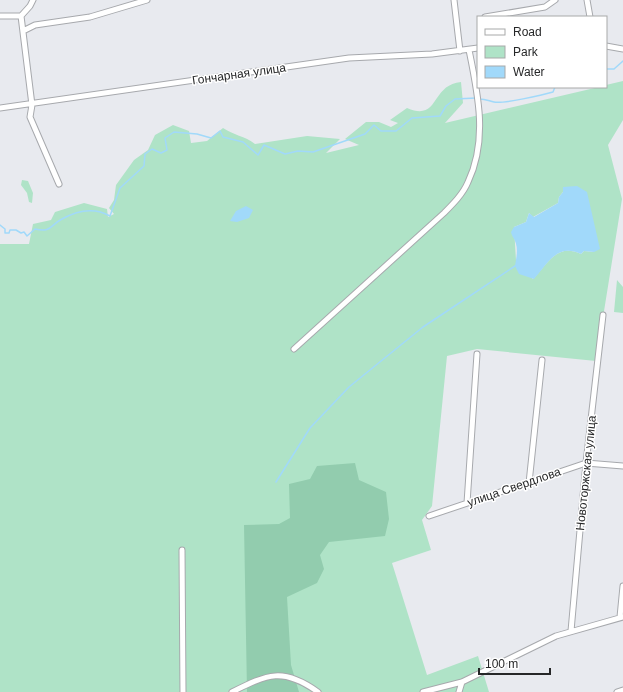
<svg xmlns="http://www.w3.org/2000/svg" width="623" height="692" font-family="Arial,sans-serif">
  <style>
    .green { fill: #afe3c7; fill-rule: evenodd }
    .forest { fill: #92ccae }
    .water { fill: #a1d9fa }
    .lines { fill: none; stroke-linecap: round; stroke-linejoin: round }
    .stream { stroke: #a1d9fa; stroke-width: 1.5 }
    .minor-casing { stroke: #a7a9ad; stroke-width: 7 }
    .minor { stroke: #fff; stroke-width: 5 }
    .labels { text-anchor: middle; stroke-width: 3; stroke-linejoin: round; paint-order: stroke }
    .street-label { font-size: 12px; fill: #262728; stroke: #fff }
  </style>
  <rect width="100%" height="100%" fill="#e8eaef"/>
  <path class="green" d="M623,81V120L608,145L622,199L596,361L477,349L447,356L432,506L422,520L431,550L392,563L427,675L478,656L489,692H0V244H29L33,224L51,220L55,212L84,203L107,209L108,217L114,214L109,208L114,200L116,185L134,160L148,150L155,135L173,125L189,131L191,143L207,141L223,128C233,135 245,136 255,144L307,136L340,139L326,153L359,145L345,139L366,122H379L391,127L398,123L390,120L407,108C440,122 430,85 461,82L463,103L445,123L599,87H606V85ZM563,192L594,252L584,251L581,254C557,243 548,263 533,279L516,260L514,227L526,222L529,213L533,217L558,203L559,197Z
    M22,180L28,181L33,193L32,203L29,202L27,193L21,185Z
    M617,280L623,287V313L614,312Z"/>
  <path class="forest" d="M355,463L359,480L386,492L389,519L385,536L329,542L320,555L324,569L317,583L287,597L291,665L299,692H247L244,525L279,524L290,518L289,484L310,479L317,466Z"/>
  <path class="water" d="M577,186L587,192L600,249L594,252L584,251L581,254C557,243 548,263 534,279L519,274L515,266C516,260 518,250 516,244C515,239 512,237 511,232L514,227L526,222L529,213L534,217L558,203L559,197L563,192V187Z
    M246,206L253,210L249,218L237,222L230,221L236,211Z"/>
  <g class="lines">
    <path class="stream" d="M606,69H614L623,61
      M479,99C486,99 489,101 494,102C503,104 543,95 553,92L555,87
      M0,225L5,229V233H9L10,230H16L21,233L24,232L27,236L35,229C52,233 50,225 62,219C78,210 94,207 110,216L120,188L144,166L145,154L152,149L161,153L167,150L165,138L174,132L197,134L211,138L220,131L223,137L243,142L258,155L264,145L285,154L298,151L313,152L365,134L374,125L381,131H396L412,118L440,116L446,106L455,99L476,98
      M276,482L310,428L349,387L423,327L515,266"/>
    <defs>
      <path id="minor" d="M33,0L30,6L21,16L32,105L30,117L59,184
        M454,0L460,51
        M587,0L590,17
        M0,16H21
        M485,17L545,7L555,0
        M23,31L35,25L90,17L147,0
        M606,46L623,49
        M0,108L349,58L432,54L478,48
        M294,349L444,213C453,204 463,194 468,182C488,140 478,94 469,50
        M529,483L542,360
        M467,503L477,354
        M429,516L586,463L623,466
        M182,550L183,692
        M620,617L623,586
        M571,631L586,463L603,315
        M232,692C268,674 283,667 318,692
        M423,692L462,682L556,636L623,617
        M459,692L462,682
        M617,692L623,690"/>
    </defs>
    <use href="#minor" class="minor-casing"/>
    <use href="#minor" class="minor"/>
  </g>
  <g class="labels">
    <g class="street-label">
      <text transform="translate(239 74) rotate(-8)" y="4">Гончарная улица</text>
      <text transform="translate(586 473) rotate(-84)" y="4">Новоторжская улица</text>
      <text transform="translate(514 487) rotate(-19)" y="4">улица Свердлова</text>
    </g>
  </g>
  <rect x="477" y="16" width="130" height="72" fill="#ffffff" stroke="#a8a9a9"/>
  <rect x="485" y="29" width="20" height="6" fill="#ffffff" stroke="#a8a9a9"/>
  <text x="513" y="36" font-size="12" fill="#262728">Road</text>
  <rect x="485" y="46" width="20" height="12" fill="#afe3c7" stroke="#a8a9a9"/>
  <text x="513" y="56" font-size="12" fill="#262728">Park</text>
  <rect x="485" y="66" width="20" height="12" fill="#a1d9fa" stroke="#a8a9a9"/>
  <text x="513" y="76" font-size="12" fill="#262728">Water</text>
  <path d="M479 668v6h71v-6" fill="none" stroke="#262728" stroke-width="2"/>
  <text x="485" y="668" font-size="12" fill="#262728" stroke="#ffffff" stroke-width="3" paint-order="stroke">100 m</text>
</svg>
